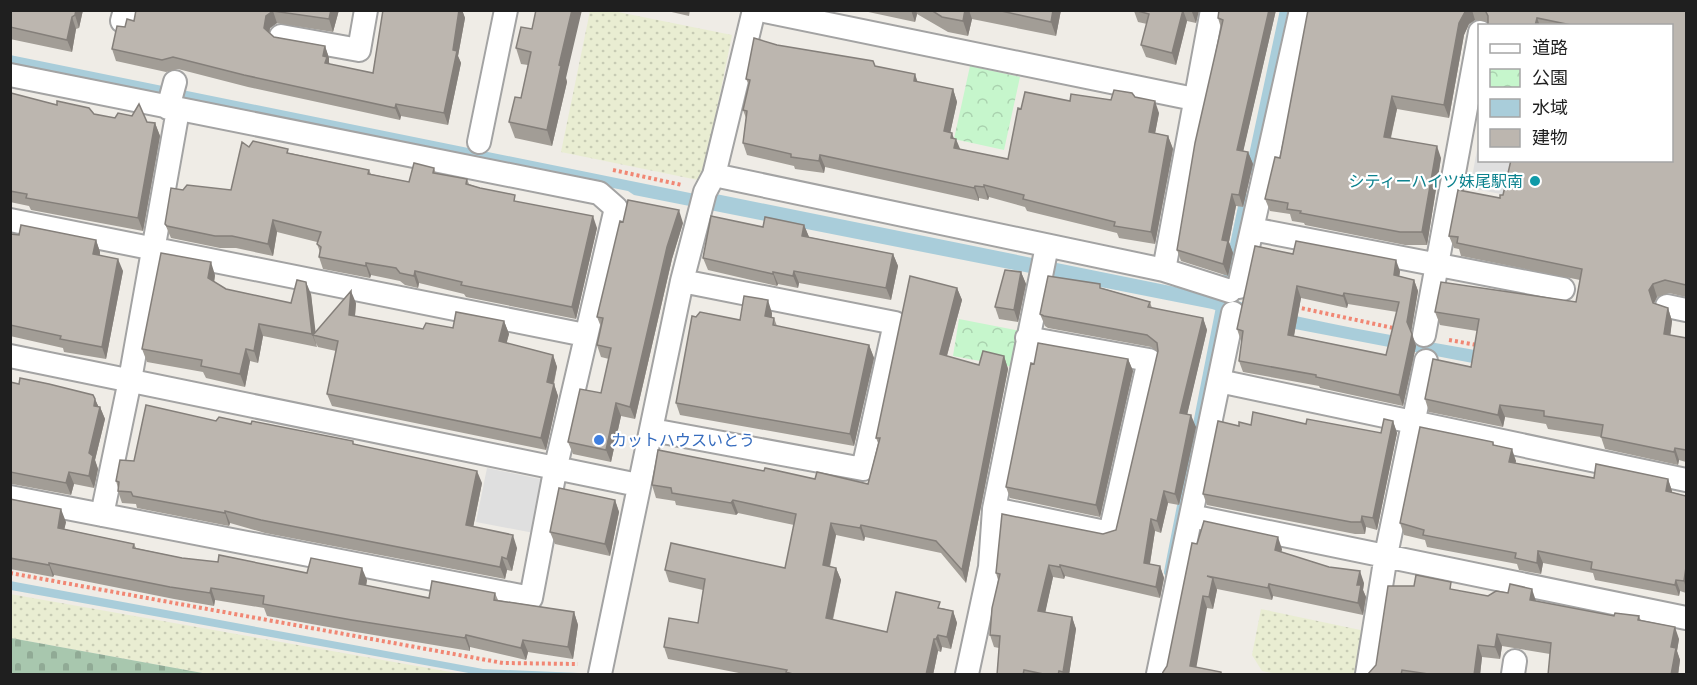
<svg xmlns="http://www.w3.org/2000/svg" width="1697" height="685" font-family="'Varela Round','Noto Sans JP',sans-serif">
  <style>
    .farmland { fill: url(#farmland-dots) }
    .cemetery { fill: url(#cemetery-stones) }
    .park { fill: url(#park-crowns) }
    .parking { fill: #dfdfdf }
    .water { fill: #a9cdda }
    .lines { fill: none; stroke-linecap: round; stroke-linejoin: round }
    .stream { stroke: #a9cdda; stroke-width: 8 }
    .street-casing { stroke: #a3a3a3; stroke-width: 26 }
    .path { stroke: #f18774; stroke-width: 4; stroke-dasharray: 3 3; stroke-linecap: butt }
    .street { stroke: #fff; stroke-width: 22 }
    .wall { fill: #a29d96; fill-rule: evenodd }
    .shaded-wall { fill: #847f7a }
    .building { fill: #bcb6af; stroke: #847f7a; stroke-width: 1.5; fill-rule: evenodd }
    .culture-dot { fill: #0f9aa8; stroke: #fff; stroke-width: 2 }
    .shop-dot { fill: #3f7fe0; stroke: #fff; stroke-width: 2 }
    .labels { text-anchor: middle; stroke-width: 4.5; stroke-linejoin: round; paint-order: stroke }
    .culture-label { font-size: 16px; fill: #0d838f; stroke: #fff; text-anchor: end }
    .shop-label { font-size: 16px; fill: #366cbe; stroke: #fff; text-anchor: start }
  </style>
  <defs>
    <pattern id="farmland-dots" width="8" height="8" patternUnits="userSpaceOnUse" patternTransform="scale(1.5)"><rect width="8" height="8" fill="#e9edd2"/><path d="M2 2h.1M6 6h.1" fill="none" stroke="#c7cbb4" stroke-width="1.8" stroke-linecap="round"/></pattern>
    <pattern id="cemetery-stones" width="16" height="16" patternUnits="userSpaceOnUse" patternTransform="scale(1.5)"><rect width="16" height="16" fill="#a8c7ae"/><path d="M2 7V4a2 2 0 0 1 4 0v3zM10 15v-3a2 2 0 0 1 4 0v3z" fill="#90aa95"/></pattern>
    <pattern id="park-crowns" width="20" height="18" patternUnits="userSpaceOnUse" patternTransform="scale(1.5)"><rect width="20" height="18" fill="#c6f6cc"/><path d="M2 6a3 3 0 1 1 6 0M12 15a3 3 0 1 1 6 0" fill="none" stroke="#aad2af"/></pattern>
  </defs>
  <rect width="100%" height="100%" fill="#efece6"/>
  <path class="farmland" d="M590,11H613L732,35L704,173L698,180L561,152Z
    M10,594L462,674H208L11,638Z
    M1261,609L1370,632L1362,674H1278L1262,671L1252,655Z"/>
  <path class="cemetery" d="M11,638L208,674H11Z"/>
  <path class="park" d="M970,66L1020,77L1004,150L954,139Z
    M959,319L1020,331L1013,367L953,356Z"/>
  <path class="parking" d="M1479,139L1480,160L1513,161L1506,195L1470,188Z
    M487,468L545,480L534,533L476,522Z"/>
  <path class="water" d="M10,55L695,194H716L1220,296C1309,323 1404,337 1496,354L1483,365L1243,319L1212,309L634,195L628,191L608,187L11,68Z
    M10,581L483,669L603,674H474L11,590Z"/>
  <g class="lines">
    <path class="stream" d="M1250,169L1284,10
      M1225,287L1244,197
      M1168,572L1221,302"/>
    <defs>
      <path id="street" d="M760,10L1194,99
        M122,21L125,10
        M281,36L359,50L366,10
        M10,75L599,193L616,208L556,466L531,598L10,497
        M168,108L175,82
        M479,142L506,10
        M714,175L1164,270L1230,291
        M10,220L585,335
        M1252,229L1563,289
        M1164,270L1212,10
        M1239,287L1301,10
        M1667,306L1686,310
        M1424,335L1480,32
        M10,356L638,485
        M1219,381L1686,480
        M652,430L863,469L895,323L682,281
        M994,509L1110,533L1149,360L1027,338
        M102,515L130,380L178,110
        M1191,516L1686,618
        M600,674L682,281L705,192L714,175L754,10
        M967,674L990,567L994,509L1047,246
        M1158,674L1233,313
        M1367,674L1386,555L1426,361
        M1513,674L1515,661"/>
    </defs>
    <use href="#street" class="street-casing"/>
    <path class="path" d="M613,170L682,185
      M1296,307L1398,329
      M1449,340L1477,345
      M10,573L503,663L578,664"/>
    <use href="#street" class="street"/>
  </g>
  <path class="wall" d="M10,10H83L79,28L76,29L72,52L10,39Z
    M136,10H339L333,32L277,23L270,28L269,33L274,37L325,46L329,58V64L373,73L383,10H462L465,18L458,56L461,63L448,125L401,116L400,120L248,87L178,69L166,72L116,61L112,49L125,27L134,21Z
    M663,10H690L689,16Z
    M859,10H1061L1056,36L972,19L968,36L948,32L917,14L915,22Z
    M1131,10H1199L1196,23L1187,21L1176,65L1146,57L1141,45L1147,24L1138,22L1134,11Z
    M1276,10L1243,151L1248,152L1253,164L1243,207L1236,206L1229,242L1233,253L1228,276L1181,261L1177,250L1221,28L1218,18Z
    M1308,10H1686V297L1669,293L1657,297L1654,303L1668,308L1672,321L1670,335L1686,338V462L1679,460L1678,465L1605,449L1601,437L1548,429L1546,424L1505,417L1503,427L1429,412L1425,399L1471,367L1477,331L1440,325L1435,312L1576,302L1580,280L1461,256L1459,249L1454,248L1449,236L1503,195L1671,160V26H1488V22L1475,20L1469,24L1464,35L1449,118L1397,109L1391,138L1441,158L1427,245H1405L1305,225L1304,223L1292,221L1290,214L1270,211L1265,199L1280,158Z
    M532,29L566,78L567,82L552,146L515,138L509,122L521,98L528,65L521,64L516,48Z
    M777,45L875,66L918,82L953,89L957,102L950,133L960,150L1008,159L1021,109L1070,101L1111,100L1135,97L1159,113L1155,133L1168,136L1173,149L1155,244L1119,238L1117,233L1027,211L1025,207L989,197L988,200L979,198V201L825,167L824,173L795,169L794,166L747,155L743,143L746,118L743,110L749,85L746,79Z
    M11,93L57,105L94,114L115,118L155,123L160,136L143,231L31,210L29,206L10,202Z
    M249,147L290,153L369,170L371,174L409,182L434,168L436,174L467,179L469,184L518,202L597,228L576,319L466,297L464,294L419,283L418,288L405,285L400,281L371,275L370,278L323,269L319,257L320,252L317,244V242L277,232L273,256L236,248H220L171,238L165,224L183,190H231Z
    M623,222L683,223L672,259L635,419L621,416L611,462L573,454L568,442L601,393L609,359L601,357L597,345L601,327L597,317Z
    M804,225L809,237L893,254L898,266L891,300L799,283L798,288L778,284L777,286L708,270L703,258L763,227Z
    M10,234L19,235L96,240L100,252V255L123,271L106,359L64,352L63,348L10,336Z
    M1293,254L1400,271L1399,276L1414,280L1418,291L1411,332L1416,346L1403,406L1320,388L1319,386L1243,372L1239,361L1242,341H1241L1237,329ZM1301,298L1347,308L1348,304L1397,312L1386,355L1294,336Z
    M1021,272L1026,284L1018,322L999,319L995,307Z
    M215,275L214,282L226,289L291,303L311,294L315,333L356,303L355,316L423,329L453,328L504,321L509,334L506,343L553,355L557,367L554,384L558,396L546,450L332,406L327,394L336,351L318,347L316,343L317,347L263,336L258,363L250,361L245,387L206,378L203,372L147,362L142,349Z
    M957,288L962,300L947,356L979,365L1004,356L1008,369L966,583L941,553L865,537L864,541L836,535L830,567L836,568L841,580L833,620L887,632L942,608L953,611L957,623L951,649L942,647L941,652L938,651L933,675H749L668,659L664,647L698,623L703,590L669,582L665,570L785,568L794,525L738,513L736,515L676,505L675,501L656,498L652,485L764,471L815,479L868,484L878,443L876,438Z
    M1102,288L1150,302L1152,308L1203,318L1207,330L1187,414L1196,427L1179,505L1168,503L1161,533L1155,531L1150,564L1160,566L1164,578L1160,598L1065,576L1064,579L1053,577L1045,612L1072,617L1076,629L1069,675H997L999,648L994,647L990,635L998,580L996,573L1116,530L1158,352L1151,347L1048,328L1045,326L1040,314Z
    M772,313V317L774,318L777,326L869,345L874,358L854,446L680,415L676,403L740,320Z
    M1128,359L1133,371L1100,517L1010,498L1006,487L1034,364Z
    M10,382L95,399L98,406L100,407L105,419L95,460L98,469L94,488L74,484L71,495L12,484H10Z
    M216,421L251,424L355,444L482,483L473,527L517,548L512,571L507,570L505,579L265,533L230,523L229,526L137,508L136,504L122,503L118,491V488L116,481L134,461Z
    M1393,421L1397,433L1377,530L1366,527L1365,534H1355L1207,505L1203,494L1239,426L1306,424L1381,433Z
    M1493,442L1494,445L1516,461L1515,463L1594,478L1668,479L1672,491V492L1686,496V593L1680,591L1679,596L1595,580L1593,573L1543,563L1541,574L1519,570L1517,564L1427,547L1425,540L1404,535L1400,523Z
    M10,499L66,522L64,529L134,544L136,548L182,558L367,580L366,586L429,598L495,593L498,600L574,612L578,625L573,659L528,652L526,660L470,647V651L356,632L267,616L264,608L215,600L214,606L174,599L54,575L53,577L10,569Z
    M615,500L619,512L610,556L555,544L550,532Z
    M1197,544L1282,549L1281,552L1364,583L1363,590L1366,597L1363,615L1273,596L1272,600L1217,589L1213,609L1207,608L1167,666Z
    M1454,590L1488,596L1536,601L1614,616H1639L1641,621L1679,639L1677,651L1680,660L1678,675H1548L1550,654L1502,646L1500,659L1482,657L1480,675H1366L1368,674Z"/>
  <path class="shaded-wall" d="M76,10H83L79,28L75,15Z
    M331,10H339L333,32L329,19Z
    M459,10H462L465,18L458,56L461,63L448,125L444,113L453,50Z
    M572,10H582L566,78L567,82L552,146L547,130L559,65Z
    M911,10H916L917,14L915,22Z
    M965,10H969L972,19L968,36L963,21Z
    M1053,10H1061L1056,36L1051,22Z
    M1183,10L1187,21L1176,65L1172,53Z
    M1192,10H1199L1196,23L1192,12Z
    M1269,10H1276L1241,161L1237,150Z
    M1466,10H1472L1475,20L1469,24L1464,35L1449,118L1444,105L1459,23Z
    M273,11L277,23L270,28L268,40L264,28L266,16Z
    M72,17L76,29L72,52L67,40Z
    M1537,18L1540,26H1535Z
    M325,46L329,58V62L331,69L330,75L323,56Z
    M915,74L919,86L914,81Z
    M953,89L957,102L948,143L944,131Z
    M1392,96L1397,109L1388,149L1384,137Z
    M1155,101L1159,113L1153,144L1149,132Z
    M396,104L401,116L400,120L395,108Z
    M155,123L160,136L143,231L138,218Z
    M952,133L955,142L956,139L961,151L958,161L951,138Z
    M1168,136L1173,149L1155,244L1151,232Z
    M1437,146L1441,158L1427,245L1422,232Z
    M1248,152L1253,164L1243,207L1239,195Z
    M820,155L825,167L824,173L819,161Z
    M984,185L989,197L988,200L984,187Z
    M975,186L979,198V201L974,188Z
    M1232,194L1236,206L1229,242L1233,253L1228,276L1223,264L1222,240Z
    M679,210L683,223L672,259L635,419L630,407L667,247Z
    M593,216L597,228L576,319L572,307Z
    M273,220L277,232L273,256L268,244Z
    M804,225L809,237L802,236Z
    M96,240L100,252L98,266L93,254Z
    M893,254L898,266L891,300L886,288Z
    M118,259L123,271L106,359L102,347Z
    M1396,260L1400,271L1398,287L1394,275Z
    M211,262L215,275L213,290L208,278Z
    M366,263L371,275L370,278L366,266Z
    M415,271L419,283L418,288L414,276Z
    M794,271L799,283L798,288L793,276Z
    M773,272L778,284L777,286L773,274Z
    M1021,272L1026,284L1018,322L1014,310Z
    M1414,280L1418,291L1411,333L1407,322Z
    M306,282L311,294L316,335H313L317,347L312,334Z
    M1653,284L1657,297L1654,303L1658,316L1649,290Z
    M1297,286L1301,298L1292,346L1288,335Z
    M957,288L962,300L944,366L940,354Z
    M351,291L356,303L354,327L349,315Z
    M1344,293L1348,304L1347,308L1343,296Z
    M768,300L772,313L770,328L765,316Z
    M1668,308L1672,321L1669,347L1664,334Z
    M1203,318L1207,330L1185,424L1180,413Z
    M504,321L509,334L504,353L499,341Z
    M259,324L263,336L258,363L254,351Z
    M1412,334L1416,346L1403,406L1399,395Z
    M869,345L874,358L854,446L850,434Z
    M246,349L250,361L245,387L240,374Z
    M553,355L557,367L551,394L547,382Z
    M1004,356L1008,369L966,583L962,570Z
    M1128,359L1133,371L1100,517L1096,505Z
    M554,384L558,396L546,450L541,438Z
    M95,399L100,410V407L105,419L95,460L98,469L94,488L89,476V453Z
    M616,403L621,416L611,462L606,450Z
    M1500,405L1505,417L1503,427L1498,415Z
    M1191,415L1196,427L1179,505L1175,494Z
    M1393,421L1397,433L1377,530L1373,518Z
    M1675,448L1679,460L1678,465L1674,452Z
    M1512,449L1516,461L1513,474L1509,462Z
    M477,471L482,483L471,538L466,525Z
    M69,472L74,484L71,495L66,483Z
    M1668,479L1672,491L1670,503L1666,491Z
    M1164,491L1168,503L1161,533L1157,521Z
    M615,500L619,512L610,556L605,544Z
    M733,500L738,513L736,515L731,503Z
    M61,509L66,522L62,540L58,528Z
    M225,511L230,523L229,526L225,513Z
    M1362,516L1366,527L1365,534L1361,522Z
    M1151,519L1155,531L1148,575L1144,563Z
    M831,523L836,535L827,578L823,565Z
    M861,525L865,537L864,541L860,528Z
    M513,535L517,548L512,571L507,559Z
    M1278,537L1282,549L1279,562L1275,550Z
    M1538,551L1543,563L1541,574L1537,563Z
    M502,557L507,570L505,579L500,567Z
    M49,563L54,575L53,577L49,565Z
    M1049,565L1053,577L1043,623L1038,611Z
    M1060,565L1065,576L1064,579L1060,567Z
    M1160,566L1164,578L1160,598L1156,587Z
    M1686,567V589L1684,581Z
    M362,568L367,580L364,597L359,584Z
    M836,568L841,580L830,631L826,618Z
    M1360,571L1364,583L1363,590L1366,597L1363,615L1358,603L1357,585Z
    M1213,578L1217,590L1213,609L1209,597Z
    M1676,580L1680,591L1679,596L1675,585Z
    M1269,584L1273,596L1272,600L1268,588Z
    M211,588L215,600L214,606L210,593Z
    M1532,589L1536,601L1530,600Z
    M1203,596L1207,608L1195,675L1190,666Z
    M953,611L957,623L951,649L947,637Z
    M574,612L578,625L573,659L568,647Z
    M1072,617L1076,629L1069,675H1064L1063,672Z
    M1675,627L1679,639L1677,651L1680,660L1678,675H1671V647Z
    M1497,634L1502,646L1500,659L1495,647Z
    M466,635L470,647V651L465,638Z
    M938,635L942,647L941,652L936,639Z
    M934,639L938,651L933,675H926Z
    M523,640L528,652L526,660L521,648Z
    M1478,645L1482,657L1480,675H1474Z"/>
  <path class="building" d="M10,10H76L75,15L72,17L67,40L10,27Z
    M136,10H331L329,19L273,11L266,16L264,28L274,37L325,46L323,56L327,57L325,63L373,73L383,10H459L453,50L457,51L444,113L396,104L395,108L244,75L173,57L162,60L112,49L117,26L125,27L127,19L134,21Z
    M536,10H572L559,65L561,66L547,130L509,122L515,97L521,98L531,52L516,48L521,27L532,29Z
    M931,10H965L963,21L942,17Z
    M997,10H1053L1051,22Z
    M1183,10L1172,53L1141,45L1149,14L1134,10Z
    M1219,10H1269L1237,150L1248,152L1239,195L1232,194L1222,240L1228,241L1223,264L1177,250L1195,143L1223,20L1218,18Z
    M1308,10H1466L1459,23L1444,105L1392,96L1384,137L1437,146L1422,232H1400L1300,213L1301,211L1287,209L1288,203L1265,199L1275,157L1280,158Z
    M1485,10H1686V285L1665,280L1653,284L1649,290L1653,303L1668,308L1664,334L1686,338V450L1675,448L1674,452L1601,437L1603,425L1544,416V411L1500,405L1498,415L1425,399L1433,359L1471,367L1479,319L1435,312L1441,282L1576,302L1582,269L1457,243L1458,237L1449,236L1458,190L1500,198V195H1503L1511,160H1671V26H1576L1537,18L1535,26H1488V16Z
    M754,38L777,45L873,61L875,66L915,74L914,81L953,89L944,131L952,133L951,138L956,139L954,148L1008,159L1018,108L1021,109L1025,92L1070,101L1071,94L1111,100L1114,90L1132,93L1135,97L1155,101L1149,132L1168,136L1151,232L1114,226L1115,222L1023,199L1024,195L984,185V187L975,186L974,188L820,155L819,161L791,157V154L743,143L747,111L743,110L750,80L746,79Z
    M11,93L57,105V101L89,108L94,114L115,118L118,113L132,116L139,104L147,122L155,123L138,218L26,198L27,194L10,191Z
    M253,141L288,149L287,153L369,170L368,174L409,182L414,163L434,168L433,173L467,179L466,184L480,188L515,195L514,201L593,216L572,307L461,285L462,282L415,271L414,276L400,273L396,268L366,263V266L319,257L321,247L317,244L321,232L273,220L268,244L232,236H215L167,226L165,224L171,188L183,190L187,185L231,190L242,142L249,147Z
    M628,200L679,210L667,247L630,407L616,403L606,450L568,442L580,389L601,393L611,348L597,345L603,318L597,317L620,221L623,222Z
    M711,216L763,227L765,217L804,225L802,236L893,254L886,288L794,271L793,276L773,272V274L703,258Z
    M21,225L96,240L93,254L118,259L102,347L60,339L61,336L10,325V234L19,235Z
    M1296,241L1396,260L1394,275L1414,280L1407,322L1412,334L1399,395L1316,377V375L1239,361L1243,331L1237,329L1255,246L1293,254ZM1297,286L1343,296L1344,293L1399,302L1386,355L1288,335Z
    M161,253L211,262L208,278L226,289L291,303L297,280L306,282L312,334L259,324L254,351L246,349L240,374L201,366L202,360L142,349Z
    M1005,270L1021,272L1014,310L995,307Z
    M910,276L957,288L940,354L979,365L983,351L1004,356L962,570L936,541L861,525L860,528L831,523L823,565L836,568L826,618L887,632L896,592L940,602L938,608L953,611L947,637L938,635L936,639H934L926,675H796L786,672L787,670L664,647L669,618L698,623L705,579L665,570L671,543L785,568L796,514L733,500L731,503L672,493L671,488L652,485L658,450L764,471L765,468L815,479L817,472L868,484L880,438H876Z
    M1048,276L1100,284V288L1150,302L1148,307L1203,318L1180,413L1191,415L1175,494L1164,491L1157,521L1151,519L1144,563L1160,566L1156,587L1060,565V567L1049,565L1038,611L1072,617L1063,672L1059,671L1058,675H1048L1024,670L1023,675H997L1000,636L990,635L992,608L1000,574L996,573L1002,514L1103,534L1116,530L1158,351L1157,343L1147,335L1044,316L1040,314Z
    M351,291L349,315L423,329L426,323L453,328L456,312L504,321L499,341L553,355L547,382L554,384L541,438L327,394L338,341L313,335Z
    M744,296L768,300L765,316L774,318L773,325L869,345L850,434L676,403L692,316L696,317L700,312L740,320Z
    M1038,343L1128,359L1096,505L1006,487L1031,363L1034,364Z
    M20,378L49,384L93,395L95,399L94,406L100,407L89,453L93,456L89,476L69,472L66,483L10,472V382L19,384Z
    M146,405L216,421L219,417L251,424L252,421L353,441V444L477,471L466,525L513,535L507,559L502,557L500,567L261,520L225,511V513L133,496L131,492L118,491L119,482L116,481L120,460L134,461Z
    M1253,412L1306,424L1307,419L1381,433L1384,419L1393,421L1373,518L1362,516L1361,522H1351L1203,494L1218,421L1239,426V422L1251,425Z
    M1420,427L1493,442V445L1512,449L1509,462L1594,478L1596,464L1668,479L1666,491L1686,496V567L1684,581L1676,580L1675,585L1591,569L1592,562L1538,551L1537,563L1515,558L1516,553L1423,535L1424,530L1400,523Z
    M559,488L615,500L605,544L550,532Z
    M10,499L61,509L58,528L134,544L133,548L182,558L218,562L219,555L307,573L311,558L362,568L359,584L429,598L432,581L495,593L494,600L574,612L568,647L523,640L521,648L466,635L465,638L352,620L263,604L264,596L211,588L210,593L170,587L49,563V565L10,558Z
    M1204,521L1278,537L1275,550L1329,567L1360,571L1357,585H1361L1358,603L1269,584L1268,588L1207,576L1213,578L1209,597L1203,596L1190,666L1221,672V675H1162L1163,672L1167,666L1192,543L1197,544Z
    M1416,575L1451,582L1450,589L1488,596L1496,591L1508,593L1510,584L1532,589L1530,600L1614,616L1615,613L1639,616L1638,620L1675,627L1671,647L1676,648L1671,675H1548L1551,643L1497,634L1495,647L1478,645L1474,675H1435L1402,670L1401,675H1366L1368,674L1376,665L1388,586H1414Z"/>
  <circle class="culture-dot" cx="1535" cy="181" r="6"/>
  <circle class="shop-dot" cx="599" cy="440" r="6"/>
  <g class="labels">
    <g class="culture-label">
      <text x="1523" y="187">シティーハイツ妹尾駅南</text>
    </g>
    <g class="shop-label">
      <text x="611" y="446">カットハウスいとう</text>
    </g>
  </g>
  <rect width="1697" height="685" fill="none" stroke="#1f1f1f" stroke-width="24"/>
  <rect x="1478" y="24" width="195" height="138" fill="#ffffff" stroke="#a5a5a5" stroke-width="1.5"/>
  <rect x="1490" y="44" width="30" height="9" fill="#ffffff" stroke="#a5a5a5" stroke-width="1.5"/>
  <text x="1532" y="54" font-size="18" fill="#1f1f1f">道路</text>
  <rect x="1490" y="69" width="30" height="18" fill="url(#park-crowns)" stroke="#a5a5a5" stroke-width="1.5"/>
  <text x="1532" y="84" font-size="18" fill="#1f1f1f">公園</text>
  <rect x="1490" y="99" width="30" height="18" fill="#a9cdda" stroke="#a5a5a5" stroke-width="1.5"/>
  <text x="1532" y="114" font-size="18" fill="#1f1f1f">水域</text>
  <rect x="1490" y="129" width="30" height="18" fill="#bcb6af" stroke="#a5a5a5" stroke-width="1.5"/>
  <text x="1532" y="144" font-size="18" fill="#1f1f1f">建物</text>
</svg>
